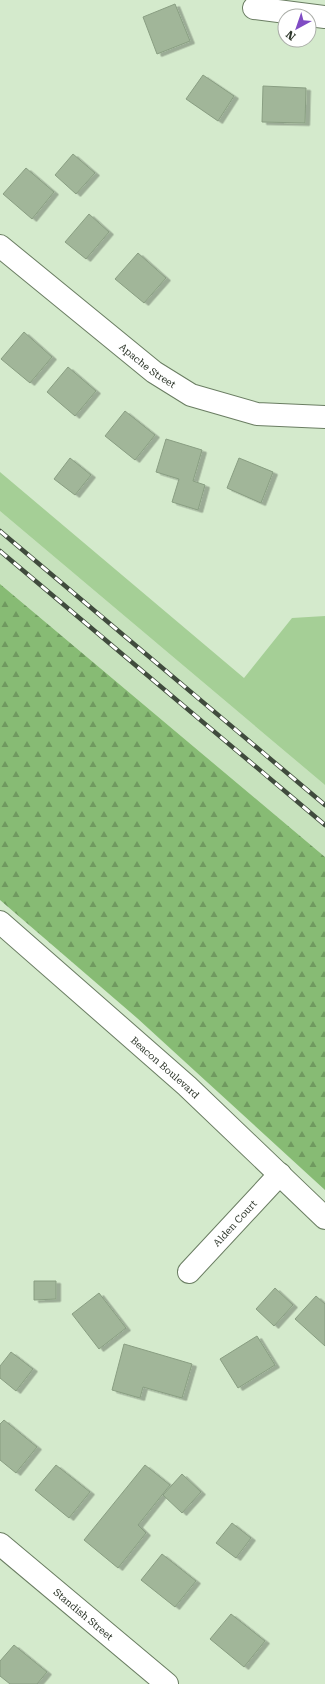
<svg xmlns="http://www.w3.org/2000/svg" width="325" height="1684" font-family="'Roboto Serif',serif">
  <style>
    .built { fill: #c7e2bd }
    .green { fill: #a5cf96 }
    .forest { fill: url(#forest-firs) }
    .building { fill: #a1b699; stroke: #899e82; filter: url(#shadow) }
    .lines { fill: none; stroke-linecap: round; stroke-linejoin: round }
    .street-casing { stroke: #6a7d62; stroke-width: 24 }
    .street { stroke: #fff; stroke-width: 22 }
    .rail-casing { stroke: #404b3d; stroke-width: 4.5 }
    .rail { stroke: #fff; stroke-width: 3; stroke-dasharray: 9; stroke-linecap: butt }
    .labels { text-anchor: middle; stroke-width: 4; stroke-linejoin: round; paint-order: stroke }
    .street-label { font-size: 10px; fill: #2c3529; stroke: #fff }
  </style>
  <defs>
    <pattern id="forest-firs" width="22" height="20" patternUnits="userSpaceOnUse"><rect width="22" height="20" fill="#87bb74"/><path d="M5 1l3.5 6h-7zM16 11l3.5 6h-7z" fill="#6f995f"/></pattern>
    <filter id="shadow"><feDropShadow dx="4.5" dy="2.5" stdDeviation="0" flood-color="#0004"/></filter>
  </defs>
  <rect width="100%" height="100%" fill="#d4eacc"/>
  <path class="built" d="M0,511L325,785V857L0,584Z"/>
  <path class="green" d="M0,472L244,678L292,618L325,616V785L0,511Z"/>
  <path class="forest" d="M0,584L325,857V1190L137,1018L0,900Z"/>
  <path class="building" d="M175,4L190,41L157,54L143,17Z
    M203,75L234,96L218,121L186,99Z
    M263,86L306,88L305,123L262,122Z
    M73,154L95,173L76,194L55,175Z
    M26,168L54,192L32,219L3,194Z
    M89,214L109,232L86,259L65,242Z
    M138,253L166,278L144,303L115,279Z
    M24,332L52,357L30,383L1,359Z
    M68,367L96,391L75,416L47,392Z
    M125,411L155,435L135,460L105,436Z
    M166,439L202,450L193,481L205,485L198,510L172,502L179,479L156,472Z
    M70,458L91,475L75,495L54,479Z
    M239,458L273,472L261,503L227,488Z
    M34,1281H56V1299L34,1300Z
    M275,1288L293,1305L274,1326L256,1309Z
    M99,1293L126,1328L99,1349L72,1314Z
    M316,1296L325,1304V1346L295,1319Z
    M257,1336L275,1365L238,1388L220,1359Z
    M124,1344L192,1364L182,1398L143,1387L140,1398L112,1390Z
    M11,1352L33,1369L16,1391L0,1378V1366Z
    M4,1420L37,1447L16,1473L0,1460V1424Z
    M56,1465L90,1492L69,1518L35,1490Z
    M145,1465L170,1485L138,1525L146,1533L118,1568L84,1540Z
    M182,1474L201,1492L182,1513L163,1495Z
    M232,1523L251,1538L236,1558L216,1543Z
    M162,1554L196,1581L175,1607L141,1580Z
    M231,1614L265,1641L244,1667L210,1639Z
    M14,1645L47,1672L37,1684H10L0,1676V1661Z"/>
  <g class="lines">
    <defs>
      <g id="street">
        <path d="M254,8L325,17"/>
        <path id="s1" d="M0,246L154,372L191,395L257,414L325,417"/>
        <path id="s2" d="M0,922L187,1086L325,1218"/>
        <path id="s3" d="M189,1272L280,1174"/>
        <path id="s4" d="M0,1544L167,1684"/>
      </g>
    </defs>
    <use href="#street" class="street-casing"/>
    <use href="#street" class="street"/>
    <defs>
      <path id="rail" d="M0,531L325,805
        M0,551L325,825"/>
    </defs>
    <use href="#rail" class="rail-casing"/>
    <use href="#rail" class="rail"/>
  </g>
  <g class="labels">
    <g class="street-label">
      <text dy="4" stroke="none"><textPath href="#s1" startOffset="190">Apache Street</textPath></text>
      <text dy="4" stroke="none"><textPath href="#s2" startOffset="220">Beacon Boulevard</textPath></text>
      <text dy="4" stroke="none"><textPath href="#s3" startOffset="67">Alden Court</textPath></text>
      <text dy="4" stroke="none"><textPath href="#s4" startOffset="109">Standish Street</textPath></text>
    </g>
  </g>
  <g transform="translate(297 28) rotate(220)"><circle r="19" fill="#ffffff" stroke="#abaea9"/>
  <path d="M0-3L7 15L0 10L-7 15Z" fill="#804cc4"/>
  <text y="-6" font-size="11" font-weight="bold" text-anchor="middle" fill="#2c3529">N</text>
  </g>
</svg>
